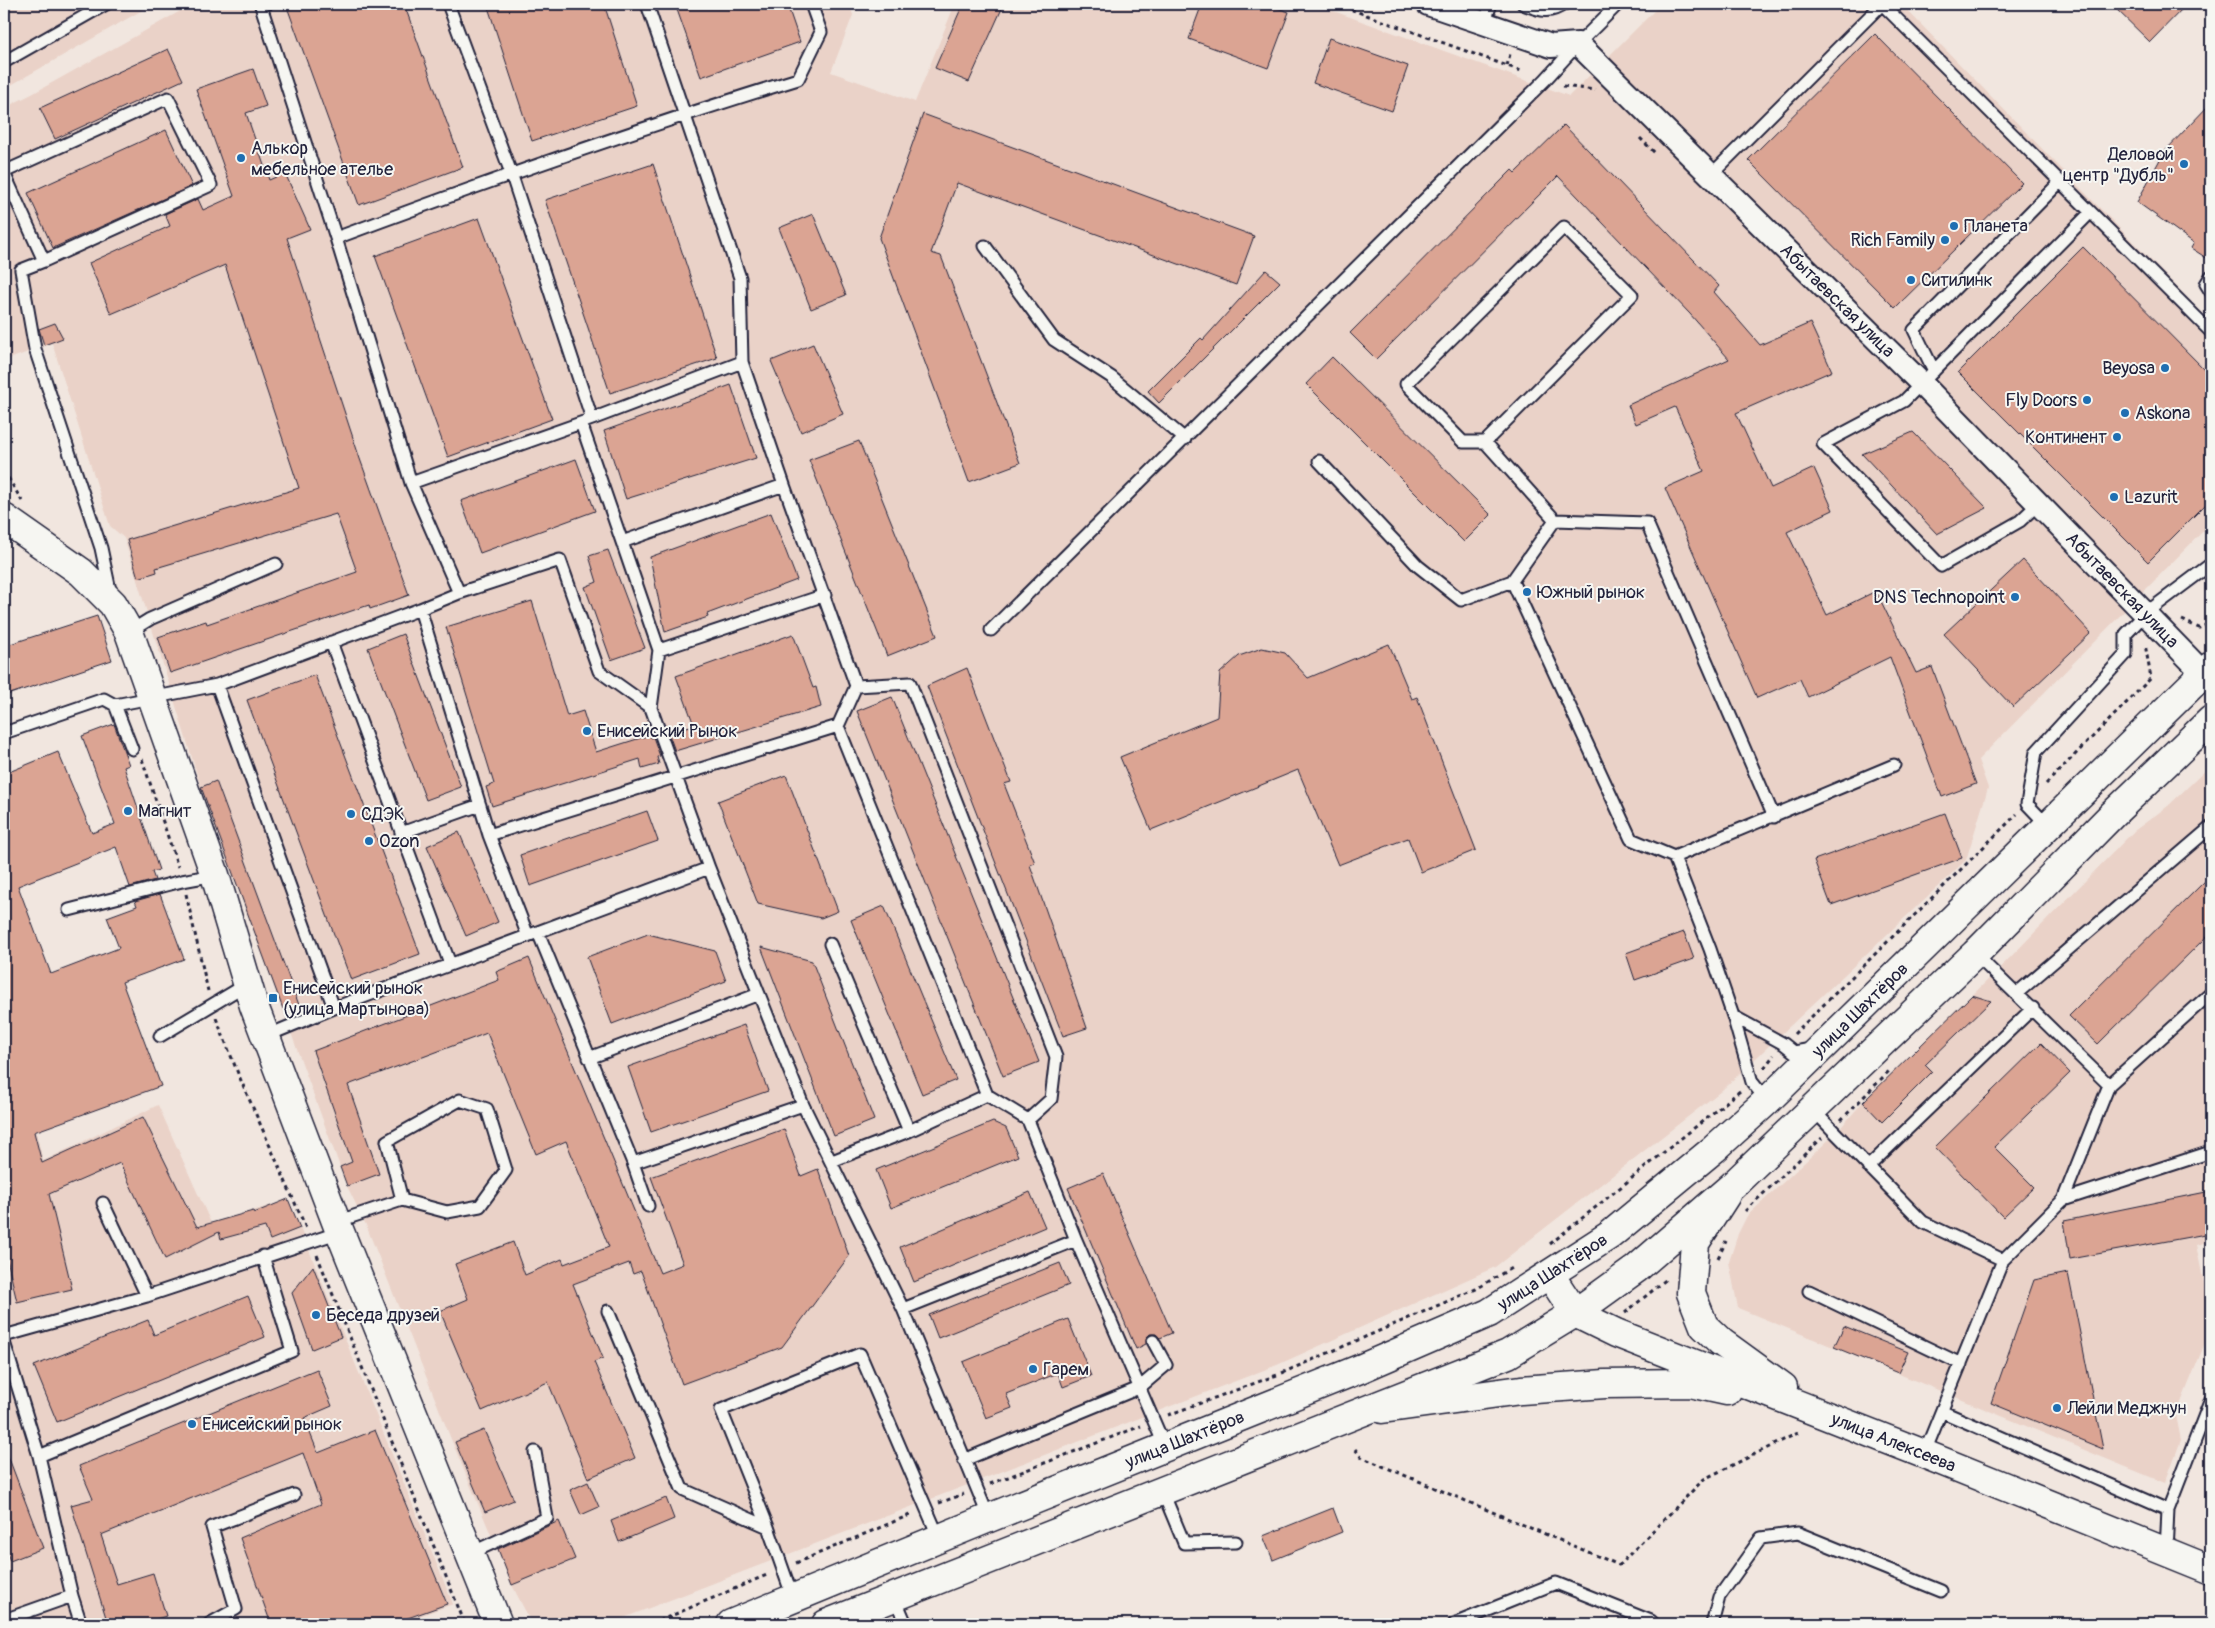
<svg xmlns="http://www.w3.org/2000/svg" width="2215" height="1628" font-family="Pangolin,sans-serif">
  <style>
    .built { fill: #ead2c8 }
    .building { fill: #dba493; stroke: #22223b }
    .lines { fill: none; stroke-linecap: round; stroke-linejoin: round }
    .lane-casing { stroke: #22223b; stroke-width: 15 }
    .street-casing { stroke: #22223b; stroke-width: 26 }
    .secondary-casing { stroke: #22223b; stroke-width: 31 }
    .primary-casing { stroke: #22223b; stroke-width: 31 }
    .path { stroke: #22223b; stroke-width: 3; stroke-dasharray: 4 4; stroke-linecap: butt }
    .lane { stroke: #f6f6f2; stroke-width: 11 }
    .street { stroke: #f6f6f2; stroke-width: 22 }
    .secondary { stroke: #f6f6f2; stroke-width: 28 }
    .primary { stroke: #f6f6f2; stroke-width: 28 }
    .poi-dot { fill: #1f6fb2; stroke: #f6f6f2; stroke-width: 2 }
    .labels { text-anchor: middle; stroke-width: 4; stroke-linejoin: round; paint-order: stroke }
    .poi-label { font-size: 18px; fill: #22223b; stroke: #f6f6f2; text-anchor: start }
    .street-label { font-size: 18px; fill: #22223b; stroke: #f6f6f2 }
  </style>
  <rect width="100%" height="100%" fill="#f1e6df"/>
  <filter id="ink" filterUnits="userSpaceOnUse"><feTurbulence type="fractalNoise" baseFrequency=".02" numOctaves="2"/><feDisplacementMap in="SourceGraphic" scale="10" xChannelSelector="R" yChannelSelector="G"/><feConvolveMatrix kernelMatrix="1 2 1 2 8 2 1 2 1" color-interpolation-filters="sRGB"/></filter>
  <g filter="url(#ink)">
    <path class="built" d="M4,4H153L4,89Z
      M193,4H849L853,15L831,72L915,102L955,4H1314L1569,96L1661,4H1901L2211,322V523L1978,760L1988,788L1966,860L1721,1091L1495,1267L1277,1365L608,1624H532L512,1585L451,1439L366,1225L347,1186L201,787L124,538L110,526L52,343L4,361V108L32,94Z
      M2211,765V1241L2196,1245L2206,1293L2211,1292V1328L2176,1415L2181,1440L2165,1483L1738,1308L1729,1262L1738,1234L1747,1216L1836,1133L1863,1102L1994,974L2134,831L2168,806Z
      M12,1031L43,1161L158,1105L211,1223L276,1204L300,1228L453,1604L397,1624H4V1033Z"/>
    <path class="building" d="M286,4H404L463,167L359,205Z
      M487,4H604L637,106L532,141Z
      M675,4H787L800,42L701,77Z
      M963,4H1004L969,82L935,68Z
      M1202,4H1266L1289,12L1268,68L1189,39Z
      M2111,4H2187L2150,42Z
      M1875,34L2022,183L1895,308L1748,160Z
      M1329,38L1408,66L1392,111L1313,83Z
      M168,49L183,80L55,139L40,108Z
      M253,69L266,106L246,113L269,180L285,173L310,229L287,238L360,459L409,595L370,609L369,605L170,673L158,637L206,621L207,624L357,572L336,514L156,568L157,572L138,578L127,540L299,488L225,265L111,314L89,263L170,226L165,214L198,199L203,210L234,196L196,89Z
      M2211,103V261L2191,248L2194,243L2137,202L2164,152Z
      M923,114L1254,236L1236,285L957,183L931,253L941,256L1020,463L969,482L879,238Z
      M1564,125L1719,286L1714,292L1760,345L1810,323L1832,371L1736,413L1771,488L1814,468L1833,510L1787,532L1827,615L1876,591L1916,673L1932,667L1976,784L1942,797L1890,657L1808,697L1800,679L1757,698L1665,488L1704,471L1675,407L1636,424L1628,405L1729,359L1690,314L1558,176L1376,359L1350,333L1512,170L1515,173Z
      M166,130L192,186L53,248L28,193Z
      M653,164L717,358L610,393L545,200Z
      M813,214L846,295L811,309L779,228Z
      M479,218L552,419L448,457L375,256Z
      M2083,247L2211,376V499L2148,562L1958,372Z
      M1266,270L1280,282L1159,403L1148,391L1201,338L1203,340Z
      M55,323L63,338L44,345L39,329Z
      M813,344L843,414L801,432L771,361Z
      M1332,357L1491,515L1464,542L1306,384Z
      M731,385L756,458L626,499L604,431Z
      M1913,432L1987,508L1937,534L1862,454Z
      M859,441L937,636L887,656L809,460Z
      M576,459L595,511L480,553L461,501Z
      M771,513L797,580L707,614L708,617L665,632L650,557Z
      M608,550L645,648L611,660L585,587L597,582L589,556Z
      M2023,560L2091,633L2013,707L1944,634Z
      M532,601L567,716L583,711L596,752L650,735L651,738L653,737L660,756L657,757L659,764L642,769L640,759L492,806L486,787L494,784L446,627Z
      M97,616L112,660L4,696V646Z
      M403,634L461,787L426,800L368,648Z
      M793,634L813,688L816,687L821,707L675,751L668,732L694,725L676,676Z
      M1389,644L1412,699L1417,697L1476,850L1421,872L1408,838L1338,865L1298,770L1151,830L1120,757L1217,717L1220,673L1239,656L1262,648L1285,653L1308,678Z
      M967,668L1011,782L1004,784L1035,863L1030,865L1087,1028L1063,1036L927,686Z
      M315,675L420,954L351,980L247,700Z
      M892,697L1039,1062L1003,1076L857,711Z
      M114,724L129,765L124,767L159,870L152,872L155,880L130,887L116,847L18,886L51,974L119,948L107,917L137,906L135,901L160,894L184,959L122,982L161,1086L34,1132L42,1163L143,1117L197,1227L253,1211L254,1213L288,1199L300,1228L270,1240L265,1227L221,1239L219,1232L165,1259L120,1163L49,1194L72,1289L17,1302L4,1246V774L58,752L92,833L115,824L82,736Z
      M786,775L838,911L821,918L758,904L718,801Z
      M216,781L299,1005L283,1009L201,787Z
      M647,811L658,841L530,886L520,855Z
      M1945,813L1962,858L1831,905L1814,860Z
      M459,832L498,922L466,936L427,846Z
      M2211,875V932L2098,1044L2069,1016Z
      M884,906L956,1080L922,1094L851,920Z
      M1684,932L1694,959L1635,980L1626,953Z
      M648,934L715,951L726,981L612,1024L587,957Z
      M761,947L812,961L874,1120L834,1136Z
      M529,958L660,1273L683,1264L651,1177L784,1129L801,1176L818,1169L849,1256L782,1347L682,1384L641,1271L633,1274L629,1263L573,1284L603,1358L594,1362L635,1458L588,1478L548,1382L482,1411L440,1311L468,1299L455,1264L513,1242L525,1275L562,1259L564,1264L609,1247L566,1141L536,1154L487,1033L348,1085L379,1174L347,1186L340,1167L352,1162L313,1051L499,980L496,972Z
      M1972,995L1991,1001L1925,1065L1932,1072L1882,1122L1863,1102Z
      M744,1025L768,1091L651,1132L628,1067Z
      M2041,1043L2070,1073L1994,1147L2034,1187L2003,1217L1935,1147Z
      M993,1122L1006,1128L1018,1156L891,1208L876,1170Z
      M1103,1173L1172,1333L1160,1338L1156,1334H1150L1146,1338V1344L1136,1349L1068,1188Z
      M2211,1191V1233L2070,1259L2064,1221Z
      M1030,1192L1045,1227L914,1282L900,1247Z
      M1060,1263L1069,1285L938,1338L929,1315Z
      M313,1266L341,1337L312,1349L292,1293Z
      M2068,1273L2103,1449L1991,1403L2034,1280Z
      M248,1296L265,1337L57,1422L34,1366L148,1320L154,1335Z
      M1068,1319L1091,1376L1063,1387L1058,1373L1006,1394L1012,1408L986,1418L963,1362Z
      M1844,1326L1908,1352L1898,1373L1834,1347Z
      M317,1369L332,1406L304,1418L318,1453L375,1430L447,1604L391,1624H271L240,1538L321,1504L303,1453L101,1535L117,1584L153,1573L166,1616L141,1624H108L71,1505L93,1499L79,1466Z
      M484,1430L514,1500L485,1512L455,1442Z
      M4,1448H5L43,1548L10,1561L4,1545Z
      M588,1482L599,1507L581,1515L570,1490Z
      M666,1498L674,1519L619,1542L611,1521Z
      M1333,1508L1342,1532L1273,1560L1263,1536Z
      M559,1521L575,1559L512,1585L498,1549Z"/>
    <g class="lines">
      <defs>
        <path id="lane" d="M267,4L261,6L336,238
          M448,4L511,173L592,419L581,423L622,542
          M647,4L740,278L742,362L784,485
          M1523,4C1539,10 1549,15 1564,4
          M1484,24L1491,4
          M4,62L106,4
          M4,172L168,98L211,185L44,261
          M4,173L44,261L21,270L35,349L101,548L111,595
          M1710,176L1882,4L2211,332
          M985,246L1054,340L1111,377L1185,439
          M2211,276L2206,284L2211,292
          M1934,371L1914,330L2060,182
          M1485,442H1463L1406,384L1564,227L1632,295L1485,442L1555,520L1647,523L1774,817
          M1319,461L1418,566L1461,600L1512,581L1555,520
          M411,483L592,419L742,362
          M2038,504L2020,521L1941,566L1823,444L1904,401L2090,213
          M1512,581L1631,839L1674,857L1710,949L1733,1016L1752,1082L1767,1101
          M459,593L411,483L336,238C489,181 642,127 798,79L821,32L811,4
          M420,609L489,835L528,936
          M991,630L1545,80L1578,44L1618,4
          M129,632L150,619L276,564
          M331,642L450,964
          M659,650L825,595
          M217,685L334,1008L709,868
          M856,686L784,485L622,542L659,650L651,708L709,868L803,1105L903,1309L989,1518
          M115,705L132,749
          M838,726L987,1095L1028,1120L1076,1240L1165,1447
          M4,733L104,699L115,705L217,685L420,609L459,593L560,560L599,671L651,708
          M2048,826L2027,804L2036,752L2126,654V634L2146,613L2211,564
          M401,833L480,805
          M489,835L838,726L856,686L910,683L1056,1057L1051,1099L1028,1120
          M1674,857L1894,765
          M69,910L182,881L215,875
          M538,932L633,1163L803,1105
          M830,944L909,1131
          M1975,954L2109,1085
          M2016,994L2211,827
          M1733,1016L1784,1044L1794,1052L1812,1049
          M160,1036L247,984
          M266,1036L334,1008
          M589,1058L759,994
          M1813,1110L1923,1222L2003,1260
          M832,1161L909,1131L987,1095
          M633,1163L648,1206
          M1868,1167L2033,1008
          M2063,1200L2211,1152
          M103,1203L147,1296
          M336,1222L402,1200L387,1141L460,1100L487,1109L506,1170L480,1206L447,1212L402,1200
          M1809,1291L1961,1364
          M903,1309L1076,1240
          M608,1311L682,1489L768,1527
          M4,1336L147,1296L340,1232
          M4,1342L39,1456L72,1596L81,1624
          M1943,1412L2168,1510L2166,1551
          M1924,1454L2003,1260L2063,1200L2109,1085L2211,993
          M39,1456L292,1351L263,1256
          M964,1460L1139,1388L1166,1365L1153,1341
          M1162,1490L1184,1543L1236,1542
          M2168,1510L2211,1399
          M469,1554L547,1518L535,1452
          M894,1596L906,1624
          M793,1598L768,1527L721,1410L860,1354L939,1538
          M4,1620L72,1596
          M209,1624L236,1609L212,1527L294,1495
          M1454,1624L1556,1583L1651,1621L1654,1624
          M1712,1624L1719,1597L1761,1538L1798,1533L1941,1591"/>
        <g id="street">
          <path id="s1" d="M1428,4L1551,46L1578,44L1922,384L2204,674"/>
        </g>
        <g id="secondary">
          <path d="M4,518L81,572L113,604L129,632L215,875L254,1006L340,1232L498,1624"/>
          <path d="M1726,1195L1695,1243L1691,1293L1704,1326L1721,1342L1783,1387"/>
          <path id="s2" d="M1575,1313L1616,1333L1924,1454L2211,1570"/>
          <path d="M1382,1409L1521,1390L1605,1384L1690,1383L1727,1391"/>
        </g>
        <g id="primary">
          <path d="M1550,1275L1575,1313"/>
          <path id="s3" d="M731,1624L989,1518L1362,1368L1489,1313L1610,1235L1714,1149L1767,1101L2211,666"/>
          <path d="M826,1624L1508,1354L1575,1313L1636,1269L1732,1186L1975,954L2113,814L2211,720"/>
        </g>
      </defs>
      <use href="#lane" class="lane-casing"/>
      <use href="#street" class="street-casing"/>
      <use href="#secondary" class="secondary-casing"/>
      <use href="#primary" class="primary-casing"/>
      <path class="path" d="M1336,4L1524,72
        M1507,66L1510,54
        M1563,86L1595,90
        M1640,138L1656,154
        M4,471L22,501
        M2182,620L2199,628L2211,623
        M142,759L178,867
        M2046,784L2151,678L2145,644
        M186,894L208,991
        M216,1018L239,1076L306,1228
        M1794,1034L2017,814
        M1764,1068L1774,1055
        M1841,1120L1891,1069
        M1745,1211L1822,1138
        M1550,1244L1740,1091
        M317,1255L465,1624
        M1718,1258L1726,1241
        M1625,1313L1668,1278
        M1282,1373L1476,1289L1513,1267
        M1168,1415L1277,1375
        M1355,1449L1361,1457L1619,1565L1704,1479L1798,1433
        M990,1484L1141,1426
        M939,1503L964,1494
        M796,1563L912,1514
        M652,1624L769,1574"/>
      <use href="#lane" class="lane"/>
      <use href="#street" class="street"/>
      <use href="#secondary" class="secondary"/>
      <use href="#primary" class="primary"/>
    </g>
  </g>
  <g class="poi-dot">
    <circle cx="241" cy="158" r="5"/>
    <circle cx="2184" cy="164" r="5"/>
    <circle cx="1954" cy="226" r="5"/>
    <circle cx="1945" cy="240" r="5"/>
    <circle cx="1911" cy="280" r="5"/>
    <circle cx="2165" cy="368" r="5"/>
    <circle cx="2087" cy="400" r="5"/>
    <circle cx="2125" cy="413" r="5"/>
    <circle cx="2117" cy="437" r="5"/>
    <circle cx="2114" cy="497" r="5"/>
    <circle cx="1527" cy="592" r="5"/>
    <circle cx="2015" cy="597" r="5"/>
    <circle cx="587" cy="731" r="5"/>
    <circle cx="128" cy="811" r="5"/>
    <circle cx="351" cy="814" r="5"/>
    <circle cx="369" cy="841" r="5"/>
    <rect x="268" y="993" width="10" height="10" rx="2.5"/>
    <circle cx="316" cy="1315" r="5"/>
    <circle cx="1033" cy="1369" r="5"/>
    <circle cx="2057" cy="1408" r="5"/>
    <circle cx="192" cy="1424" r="5"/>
  </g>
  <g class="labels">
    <g class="poi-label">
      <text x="251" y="154">Алькор<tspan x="251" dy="21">мебельное ателье</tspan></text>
      <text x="2174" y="160" text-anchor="end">Деловой<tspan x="2174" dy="21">центр "Дубль"</tspan></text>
      <text x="1964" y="232">Планета</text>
      <text x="1935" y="246" text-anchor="end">Rich Family</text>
      <text x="1921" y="286">Ситилинк</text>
      <text x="2155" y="374" text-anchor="end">Beyosa</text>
      <text x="2077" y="406" text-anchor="end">Fly Doors</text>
      <text x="2135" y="419">Askona</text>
      <text x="2107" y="443" text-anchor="end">Континент</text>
      <text x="2124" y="503">Lazurit</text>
      <text x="1537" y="598">Южный рынок</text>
      <text x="2005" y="603" text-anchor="end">DNS Technopoint</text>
      <text x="597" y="737">Енисейский Рынок</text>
      <text x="138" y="817">Магнит</text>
      <text x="361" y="820">СДЭК</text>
      <text x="379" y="847">Ozon</text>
      <text x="283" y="994">Енисейский рынок<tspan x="283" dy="21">(улица Мартынова)</tspan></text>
      <text x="326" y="1321">Беседа друзей</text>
      <text x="1043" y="1375">Гарем</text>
      <text x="2067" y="1414">Лейли Меджнун</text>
      <text x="202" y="1430">Енисейский рынок</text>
    </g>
    <g class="street-label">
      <text dy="6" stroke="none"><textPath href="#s1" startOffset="522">Абытаевская улица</textPath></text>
      <text dy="6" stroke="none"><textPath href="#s1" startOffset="928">Абытаевская улица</textPath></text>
      <text dy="6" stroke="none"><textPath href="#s3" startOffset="1300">улица Шахтёров</textPath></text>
      <text dy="6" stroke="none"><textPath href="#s3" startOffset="895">улица Шахтёров</textPath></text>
      <text dy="6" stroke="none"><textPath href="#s3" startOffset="490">улица Шахтёров</textPath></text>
      <text dy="6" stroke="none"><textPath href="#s2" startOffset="344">улица Алексеева</textPath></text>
    </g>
  </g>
  <rect width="2215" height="1628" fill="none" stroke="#f6f6f2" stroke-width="20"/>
  <rect x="10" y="10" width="2195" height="1608" fill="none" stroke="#22223b" stroke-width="2" filter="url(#ink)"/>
</svg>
